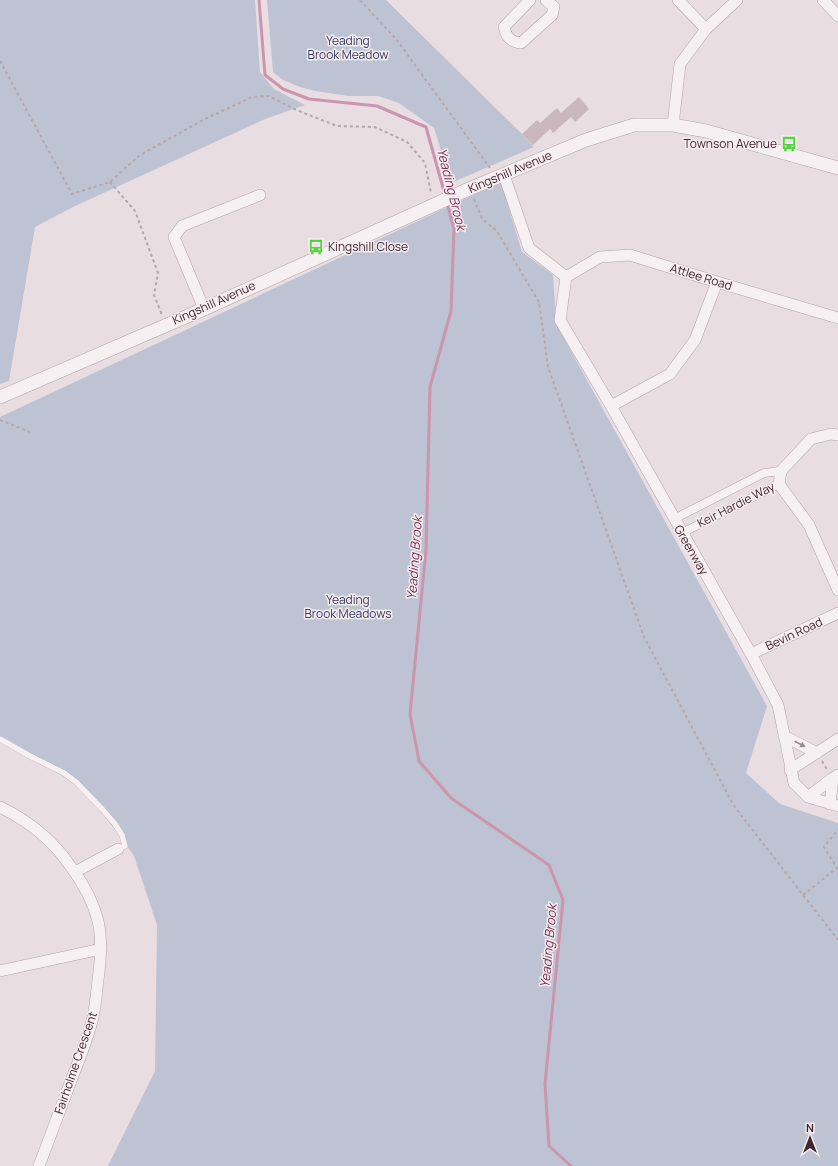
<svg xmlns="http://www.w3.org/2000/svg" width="838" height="1166" font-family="Manrope,sans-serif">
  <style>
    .green { fill: #bec3d3 }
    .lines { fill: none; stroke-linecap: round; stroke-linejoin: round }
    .stream { stroke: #cc95af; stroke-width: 3 }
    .building { fill: #c9b7bd }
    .service-casing { stroke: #b2a2a8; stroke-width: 6 }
    .pedestrian-casing { stroke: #b2a2a8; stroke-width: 9 }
    .minor-casing { stroke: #b2a2a8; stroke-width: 12 }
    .tertiary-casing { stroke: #b2a2a8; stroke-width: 14 }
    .path { stroke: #b4a7ac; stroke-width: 2; stroke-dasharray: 3 3; stroke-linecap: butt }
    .service { stroke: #f6f0f2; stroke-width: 5.5 }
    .pedestrian { stroke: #f6f0f2; stroke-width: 8 }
    .minor { stroke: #f6f0f2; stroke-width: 11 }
    .tertiary { stroke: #f6f0f2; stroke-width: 13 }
    .oneway { fill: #9b8a90 }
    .labels { text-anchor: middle; stroke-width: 3; stroke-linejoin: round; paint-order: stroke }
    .park-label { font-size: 12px; fill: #32395d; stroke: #f6edf0 }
    .poi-label { font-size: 12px; fill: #40252f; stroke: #f6edf0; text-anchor: end }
    .street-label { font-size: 12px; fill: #40252f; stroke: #f6edf0 }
    .water-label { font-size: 13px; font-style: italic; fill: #772c4d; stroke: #f6edf0 }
  </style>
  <rect width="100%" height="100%" fill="#e8dde1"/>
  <path class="green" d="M0,0H255L260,72L274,89L305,105L265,119L73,207L35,227L9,381L0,384Z
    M267,0H386L522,134L534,147L451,183L434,128L399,103L378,96H348L316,91L300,87L283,80L273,72Z
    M501,182L522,252L553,275L556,324L767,706L746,773L780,804L838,823V1166H108L155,1071L157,925L134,856L84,787L0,740V417Z"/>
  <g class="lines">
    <path class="stream" d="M259,0L265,75L283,89L309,99L377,106L426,127L445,195
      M447,203L454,229L451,311L430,387L426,550L410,714L419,761L451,798L549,865L563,900L545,1084L549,1146L571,1166"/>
  </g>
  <path class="building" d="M579,97L589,109L575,122L571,117L553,133L550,129L533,145L522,134L537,120L540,123L557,108L561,113Z"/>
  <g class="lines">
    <defs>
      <path id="service" d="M0,739L28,755L64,773L76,782L103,810L115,824L122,835L125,846L118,849"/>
      <path id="pedestrian" d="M674,519L764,473L781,471
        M682,533L779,484"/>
      <path id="minor" d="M530,0L504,27C506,37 511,42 521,43L552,15L554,7L546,0
        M678,0L706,29
        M823,0L838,16
        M673,125L680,64L706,29L737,0
        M504,175L529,248L566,277
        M566,277L560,320L611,406L751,654L778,705L794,783L808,797L838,806
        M566,277L600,257L630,255L717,282L838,318
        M204,309L174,237L182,226L260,195
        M611,406L670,374L695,340L717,282
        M838,435L831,434L811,439L781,471L779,484L809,525L838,590
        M751,654L838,613
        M784,736L817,753
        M790,770L838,739
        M808,797L833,778
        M830,804L833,778L838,775
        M0,807C29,821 53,840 71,867C83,883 93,901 98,921C102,938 101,955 99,972C97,987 96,1003 93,1017C88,1038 80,1058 72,1078C61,1107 50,1137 39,1166
        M75,872L118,849
        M0,971L101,949"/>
      <path id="tertiary" d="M0,397L204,309L469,189L586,140L634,125H673L706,131L838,168"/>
    </defs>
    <use href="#service" class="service-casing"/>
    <use href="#pedestrian" class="pedestrian-casing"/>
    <use href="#minor" class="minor-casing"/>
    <use href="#tertiary" class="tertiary-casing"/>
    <path class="path" d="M360,0L396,39L490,168
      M0,61L72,194L110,182L140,155L203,120L252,97L269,96L294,109L337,126L375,127L407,142L425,163L431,193
      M110,182L135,211L158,273L154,295L162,315
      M474,199L482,219L497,231L515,262L539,302L548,367L644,637L734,806L838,940
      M0,420L30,432
      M822,761L828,771
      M803,895L837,868L824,847L838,830"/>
    <use href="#service" class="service"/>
    <use href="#pedestrian" class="pedestrian"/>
    <use href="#minor" class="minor"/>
    <use href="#tertiary" class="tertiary"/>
  </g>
  <defs><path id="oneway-solid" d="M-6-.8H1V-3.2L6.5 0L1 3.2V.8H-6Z"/></defs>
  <use class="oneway" href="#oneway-solid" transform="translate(800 744) rotate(28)"/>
  <defs>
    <symbol id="bus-bare" viewBox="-9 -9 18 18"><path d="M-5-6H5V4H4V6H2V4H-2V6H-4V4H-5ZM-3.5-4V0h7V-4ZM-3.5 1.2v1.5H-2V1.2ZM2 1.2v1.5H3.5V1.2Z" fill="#4cd937" stroke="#f6edf0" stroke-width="2.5" paint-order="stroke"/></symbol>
  </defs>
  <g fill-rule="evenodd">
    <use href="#bus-bare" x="778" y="133" width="22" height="22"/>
    <use href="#bus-bare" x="305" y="236" width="22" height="22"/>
  </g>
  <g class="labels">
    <g class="park-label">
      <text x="348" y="45">Yeading<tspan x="348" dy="14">Brook Meadow</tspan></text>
      <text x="348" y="604">Yeading<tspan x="348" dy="14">Brook Meadows</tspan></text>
    </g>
    <g class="poi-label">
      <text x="777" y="148">Townson Avenue</text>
      <text x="328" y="251" text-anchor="start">Kingshill Close</text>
    </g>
    <g class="street-label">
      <text transform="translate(510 172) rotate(-23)" y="4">Kingshill Avenue</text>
      <text transform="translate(701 277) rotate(17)" y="4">Attlee Road</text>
      <text transform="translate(214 303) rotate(-24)" y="4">Kingshill Avenue</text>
      <text transform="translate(736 505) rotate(-27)" y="4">Keir Hardie Way</text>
      <text transform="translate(691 550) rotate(60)" y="4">Greenway</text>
      <text transform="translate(794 634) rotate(-25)" y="4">Bevin Road</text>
      <text transform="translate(76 1063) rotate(-71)" y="4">Fairholme Crescent</text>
    </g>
    <g class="water-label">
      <text transform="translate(452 189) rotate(76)" y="5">Yeading Brook</text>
      <text transform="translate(414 558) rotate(-86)" y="5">Yeading Brook</text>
      <text transform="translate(548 946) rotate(-85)" y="5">Yeading Brook</text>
    </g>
  </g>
  <g transform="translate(810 1138)" stroke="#f6edf0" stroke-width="3" paint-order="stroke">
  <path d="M0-3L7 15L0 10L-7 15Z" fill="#40252f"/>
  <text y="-6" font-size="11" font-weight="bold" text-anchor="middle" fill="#40252f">N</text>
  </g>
</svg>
